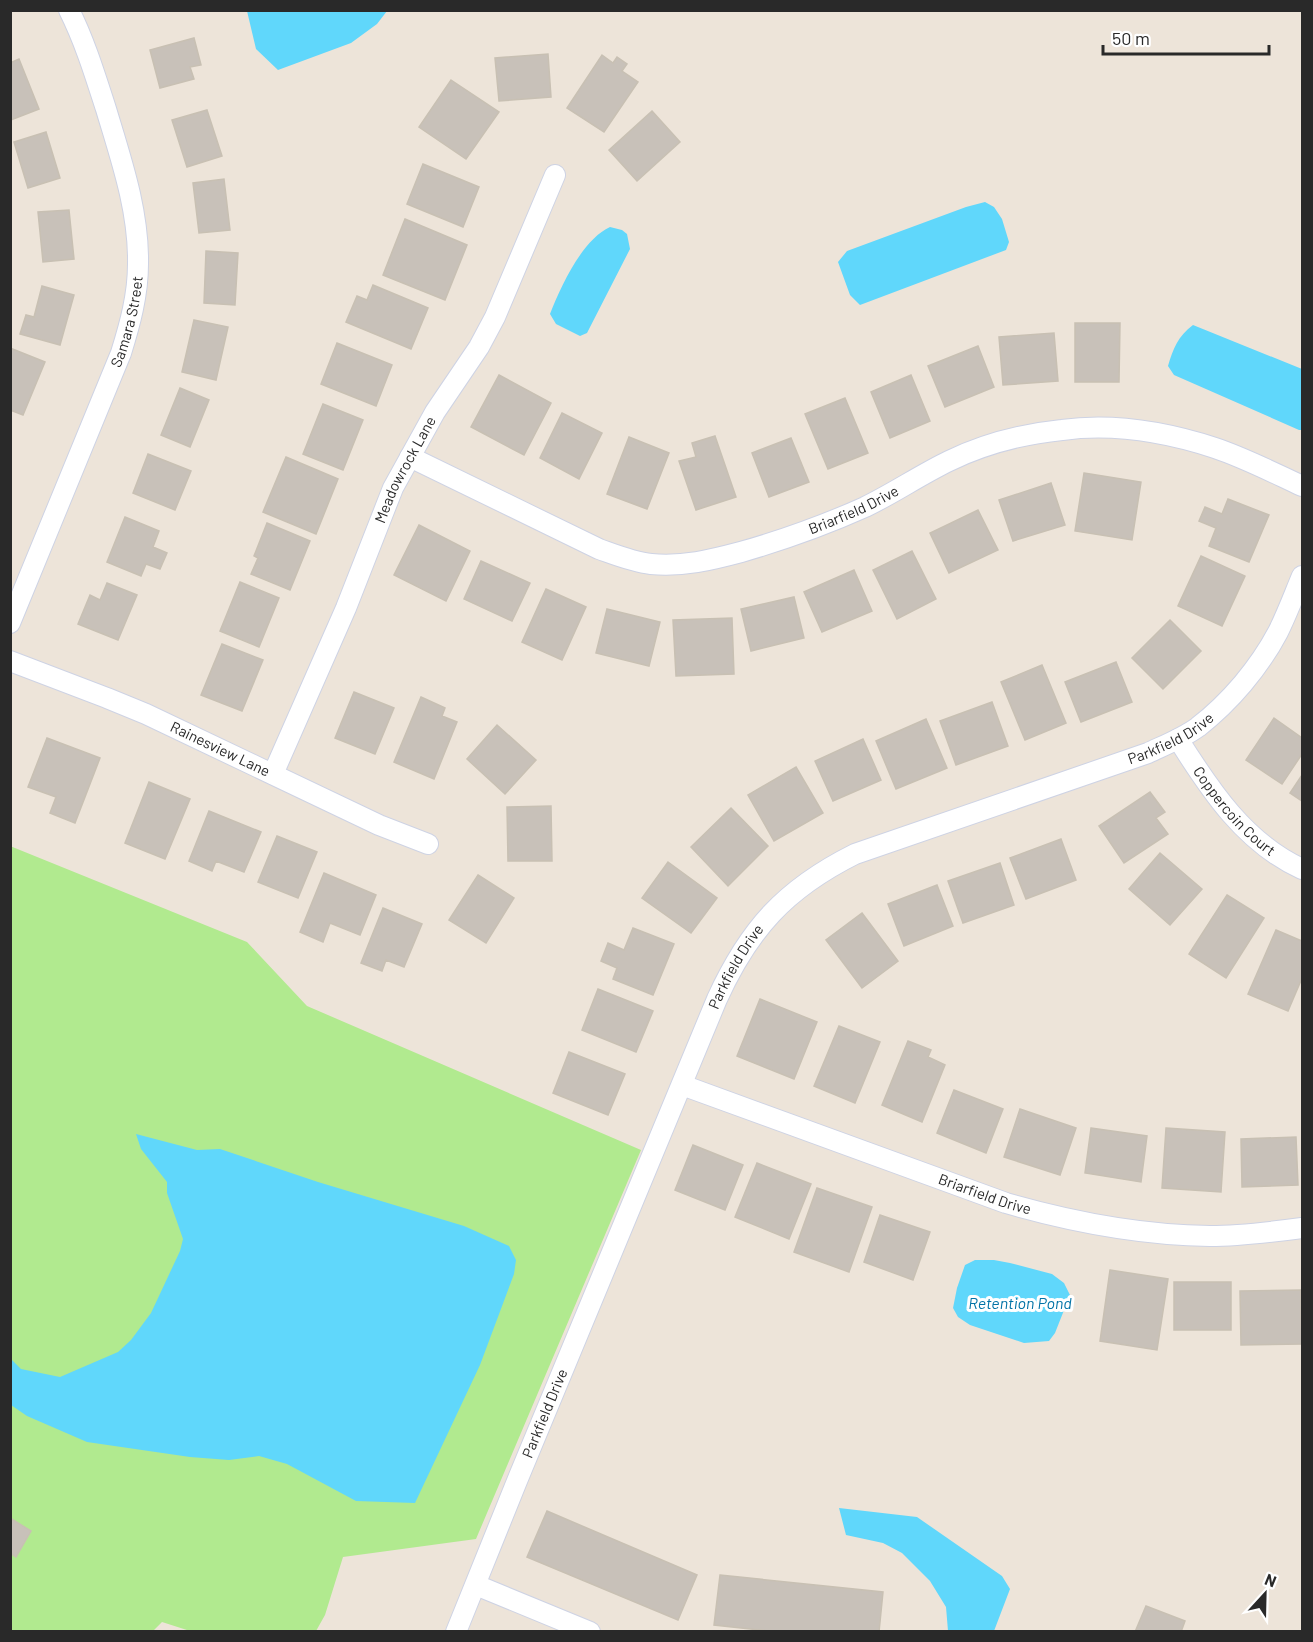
<svg xmlns="http://www.w3.org/2000/svg" width="1313" height="1642" font-family="Barlow,sans-serif">
  <style>
    .green { fill: #b1ea8f }
    .water { fill: #60d7fb }
    .building { fill: #c8c1b9; stroke: #c8c0b3; stroke-width: 1.5 }
    .lines { fill: none; stroke-linecap: round; stroke-linejoin: round }
    .minor-casing { stroke: #ced3e4; stroke-width: 22 }
    .minor { stroke: #fff; stroke-width: 20 }
    .labels { text-anchor: middle; stroke-width: 6; stroke-linejoin: round; paint-order: stroke }
    .street-label { font-size: 15px; fill: #292929; stroke: #fff }
    .water-label { font-size: 16px; font-style: italic; fill: #0072a6; stroke: #fff }
  </style>
  <rect width="100%" height="100%" fill="#ede4d9"/>
  <path class="green" d="M10,846L247,942L307,1006L641,1150L476,1539L343,1557L325,1615L316,1631H190L162,1622L153,1631H11Z"/>
  <path class="water" d="M247,11V10L387,11L377,24L351,43L278,70L256,49Z
    M985,202L994,207L1002,219L1009,242L1006,250L860,305L850,295L838,262L847,251L966,207Z
    M610,227L622,230L627,234L630,249L587,333L580,336L556,324L550,314C561,286 582,240 610,227Z
    M1193,325L1302,369V430H1299L1174,375L1168,366C1173,349 1178,336 1193,325Z
    M136,1134L197,1150L220,1149L318,1182L464,1226L509,1246L516,1260L514,1274L480,1365L415,1503L356,1501L287,1464L259,1456L229,1460L190,1457L87,1442L27,1416L11,1405V1359L21,1369L60,1377L118,1352L131,1340L151,1313L180,1251L183,1239L167,1193V1182L141,1149Z
    M975,1260H994L1010,1263L1052,1274L1064,1283L1070,1295L1055,1333L1049,1341L1024,1343L970,1325L958,1317L953,1308L957,1288L965,1265Z
    M839,1508L917,1517L1002,1576L1010,1589L994,1631H948L946,1607L930,1581L902,1553L883,1543L846,1535Z"/>
  <path class="building" d="M194,38L201,65L190,67L194,79L160,88L150,50Z
    M548,54L551,97L499,101L495,58Z
    M602,55L613,63L617,57L627,64L622,71L638,82L604,132L567,108Z
    M19,59L39,109L11,120L10,63Z
    M451,80L499,112L466,159L419,127Z
    M207,110L222,156L187,167L172,120Z
    M652,111L680,142L637,181L609,150Z
    M46,132L60,178L28,188L14,142Z
    M423,164L479,187L463,227L407,204Z
    M224,179L230,230L199,233L193,183Z
    M69,210L74,259L43,262L38,212Z
    M405,219L467,245L445,300L383,275Z
    M206,251L238,253L235,305L204,303Z
    M373,285L428,308L411,349L346,322L357,296L367,300Z
    M42,286L74,295L60,345L20,334L26,315L34,317Z
    M194,320L228,327L216,380L182,372Z
    M1075,323H1120L1119,382H1075Z
    M1054,333L1058,381L1003,385L999,337Z
    M337,343L392,365L376,406L321,384Z
    M978,346L994,387L945,407L928,366Z
    M10,348L45,362L23,415L10,410Z
    M499,375L551,403L524,455L471,427Z
    M911,375L930,421L890,438L871,392Z
    M180,388L209,400L190,447L161,435Z
    M845,398L868,453L828,469L805,414Z
    M323,404L363,420L343,470L303,454Z
    M562,413L602,433L579,479L540,458Z
    M715,436L736,497L696,510L679,461L696,457L692,443Z
    M629,437L669,453L647,509L607,494Z
    M791,438L809,482L769,497L752,453Z
    M148,454L191,471L175,510L133,493Z
    M286,457L338,479L316,534L263,512Z
    M1084,473L1141,482L1132,540L1075,531Z
    M1051,483L1065,525L1013,541L999,500Z
    M1228,499L1269,515L1249,562L1209,546L1216,528L1199,521L1205,507L1222,514Z
    M978,510L998,550L949,573L930,533Z
    M125,517L159,531L153,547L167,553L160,569L146,564L141,576L107,562Z
    M267,523L310,541L290,590L251,574L258,558L254,556Z
    M419,525L470,551L446,601L394,575Z
    M912,551L936,599L897,619L873,570Z
    M1201,556L1245,576L1222,626L1178,606Z
    M481,561L530,583L512,621L464,599Z
    M854,570L872,611L822,632L804,592Z
    M240,582L279,598L259,647L220,631Z
    M107,583L137,595L118,640L78,624L90,595L100,600Z
    M546,589L586,607L562,660L522,642Z
    M794,597L804,638L751,651L741,609Z
    M607,609L660,622L649,666L596,653Z
    M732,618L734,674L676,676L673,620Z
    M1170,620L1201,651L1163,689L1132,658Z
    M222,644L263,660L242,711L201,695Z
    M1116,662L1132,702L1081,722L1065,682Z
    M1042,665L1066,723L1025,740L1001,682Z
    M354,692L394,708L375,754L335,738Z
    M421,697L445,708L442,716L457,722L434,779L394,762Z
    M992,702L1008,746L956,765L940,721Z
    M1274,718L1302,738V754L1282,784L1246,760Z
    M926,719L947,768L896,789L876,741Z
    M497,725L536,760L505,794L467,759Z
    M47,738L100,758L75,823L50,813L56,797L28,787Z
    M863,739L881,780L833,801L815,761Z
    M796,767L823,813L774,841L748,795Z
    M1302,775V801L1290,793Z
    M149,782L190,799L165,859L125,843Z
    M1150,792L1165,812L1156,818L1168,834L1124,863L1099,826Z
    M551,806L552,861H508L507,807Z
    M731,808L768,846L728,886L691,847Z
    M209,811L261,832L244,872L216,861L212,871L189,861Z
    M277,836L317,852L298,898L258,882Z
    M1061,839L1076,880L1026,899L1010,858Z
    M1160,853L1202,889L1170,925L1129,889Z
    M668,862L717,898L691,933L642,898Z
    M1000,863L1014,905L963,923L948,881Z
    M324,873L376,895L360,935L330,923L323,942L300,932Z
    M478,875L514,898L486,943L449,920Z
    M937,885L953,926L904,946L888,904Z
    M1227,895L1264,918L1226,978L1189,954Z
    M383,908L422,924L404,967L386,960L382,971L361,963Z
    M862,913L898,961L862,988L826,940Z
    M633,928L674,944L653,995L613,979L617,968L601,961L608,943L624,950Z
    M1276,930L1302,941V978L1288,1011L1248,994Z
    M598,989L653,1011L636,1052L582,1030Z
    M760,999L817,1022L794,1079L737,1056Z
    M839,1026L880,1042L855,1103L814,1086Z
    M908,1041L931,1050L928,1057L945,1065L922,1122L882,1105Z
    M569,1052L625,1074L608,1115L553,1093Z
    M954,1090L1003,1109L986,1153L937,1133Z
    M1020,1109L1076,1128L1060,1175L1004,1157Z
    M1091,1128L1147,1136L1141,1182L1085,1173Z
    M1166,1128L1225,1132L1221,1192L1162,1188Z
    M1296,1137L1298,1185L1242,1187L1241,1139Z
    M693,1145L743,1165L725,1210L675,1190Z
    M757,1163L811,1184L789,1239L735,1217Z
    M817,1188L872,1207L849,1272L794,1252Z
    M880,1215L930,1232L913,1280L864,1262Z
    M1110,1270L1168,1279L1157,1350L1100,1341Z
    M1174,1282H1231V1330H1174Z
    M1301,1290L1302,1344L1241,1345L1240,1291Z
    M547,1511L697,1575L678,1620L527,1557Z
    M10,1518L31,1531L16,1557L10,1553Z
    M720,1575L883,1592L879,1632H778L714,1625Z
    M1146,1606L1185,1621L1181,1632H1135Z"/>
  <g class="lines">
    <defs>
      <g id="minor">
        <path id="s1" d="M410,457L599,549C616,555 633,562 651,564C683,567 711,560 741,552C783,540 825,525 865,507C894,493 920,475 949,461C984,444 1023,434 1062,430C1113,423 1166,432 1215,448C1245,458 1274,473 1302,486"/>
        <path id="s2" d="M10,623L121,353C130,324 138,295 138,264C139,211 121,159 106,109C95,75 85,42 69,10"/>
        <path id="s3" d="M10,661L107,698L146,714L379,825L428,844"/>
        <path id="s4" d="M1178,739C1210,790 1245,843 1302,869"/>
        <path id="s5" d="M273,774L346,608L393,488L435,412L479,347L495,317L555,175"/>
        <path id="s6" d="M682,1085L1006,1203C1072,1222 1141,1235 1210,1236C1241,1236 1272,1232 1302,1228"/>
        <path d="M476,1585L590,1632"/>
        <path id="s7" d="M456,1632L517,1481L717,999C749,929 785,889 855,854L1148,753C1165,745 1183,738 1198,727C1230,702 1259,668 1278,632C1287,614 1294,595 1302,576"/>
      </g>
    </defs>
    <use href="#minor" class="minor-casing"/>
    <use href="#minor" class="minor"/>
  </g>
  <g class="labels">
    <g class="street-label">
      <text dy="5" stroke="none"><textPath href="#s2" startOffset="324">Samara Street</textPath></text>
      <text dy="5" stroke="none"><textPath href="#s5" startOffset="332">Meadowrock Lane</textPath></text>
      <text dy="5" stroke="none"><textPath href="#s1" startOffset="476">Briarfield Drive</textPath></text>
      <text dy="5" stroke="none"><textPath href="#s7" startOffset="1226">Parkfield Drive</textPath></text>
      <text dy="5" stroke="none"><textPath href="#s3" startOffset="228">Rainesview Lane</textPath></text>
      <text dy="5" stroke="none"><textPath href="#s4" startOffset="92">Coppercoin Court</textPath></text>
      <text dy="5" stroke="none"><textPath href="#s7" startOffset="722">Parkfield Drive</textPath></text>
      <text dy="5" stroke="none"><textPath href="#s6" startOffset="322">Briarfield Drive</textPath></text>
      <text dy="5" stroke="none"><textPath href="#s7" startOffset="236">Parkfield Drive</textPath></text>
    </g>
    <g class="water-label">
      <text x="1020" y="1309">Retention Pond</text>
    </g>
  </g>
  <rect width="1313" height="1642" fill="none" stroke="#292929" stroke-width="24"/>
  <g transform="translate(1265 1594) rotate(22)" stroke="#ffffff" stroke-width="4.5" paint-order="stroke">
  <path d="M0-4.5L10 22L0 15L-10 22Z" fill="#292929"/>
  <text y="-9" font-size="16" font-weight="bold" text-anchor="middle" fill="#292929">N</text>
  </g>
  <path d="M1103 45v9h166v-9" fill="none" stroke="#292929" stroke-width="3"/>
  <text x="1112" y="45" font-size="18" fill="#292929" stroke="#ffffff" stroke-width="4.5" paint-order="stroke">50 m</text>
</svg>
